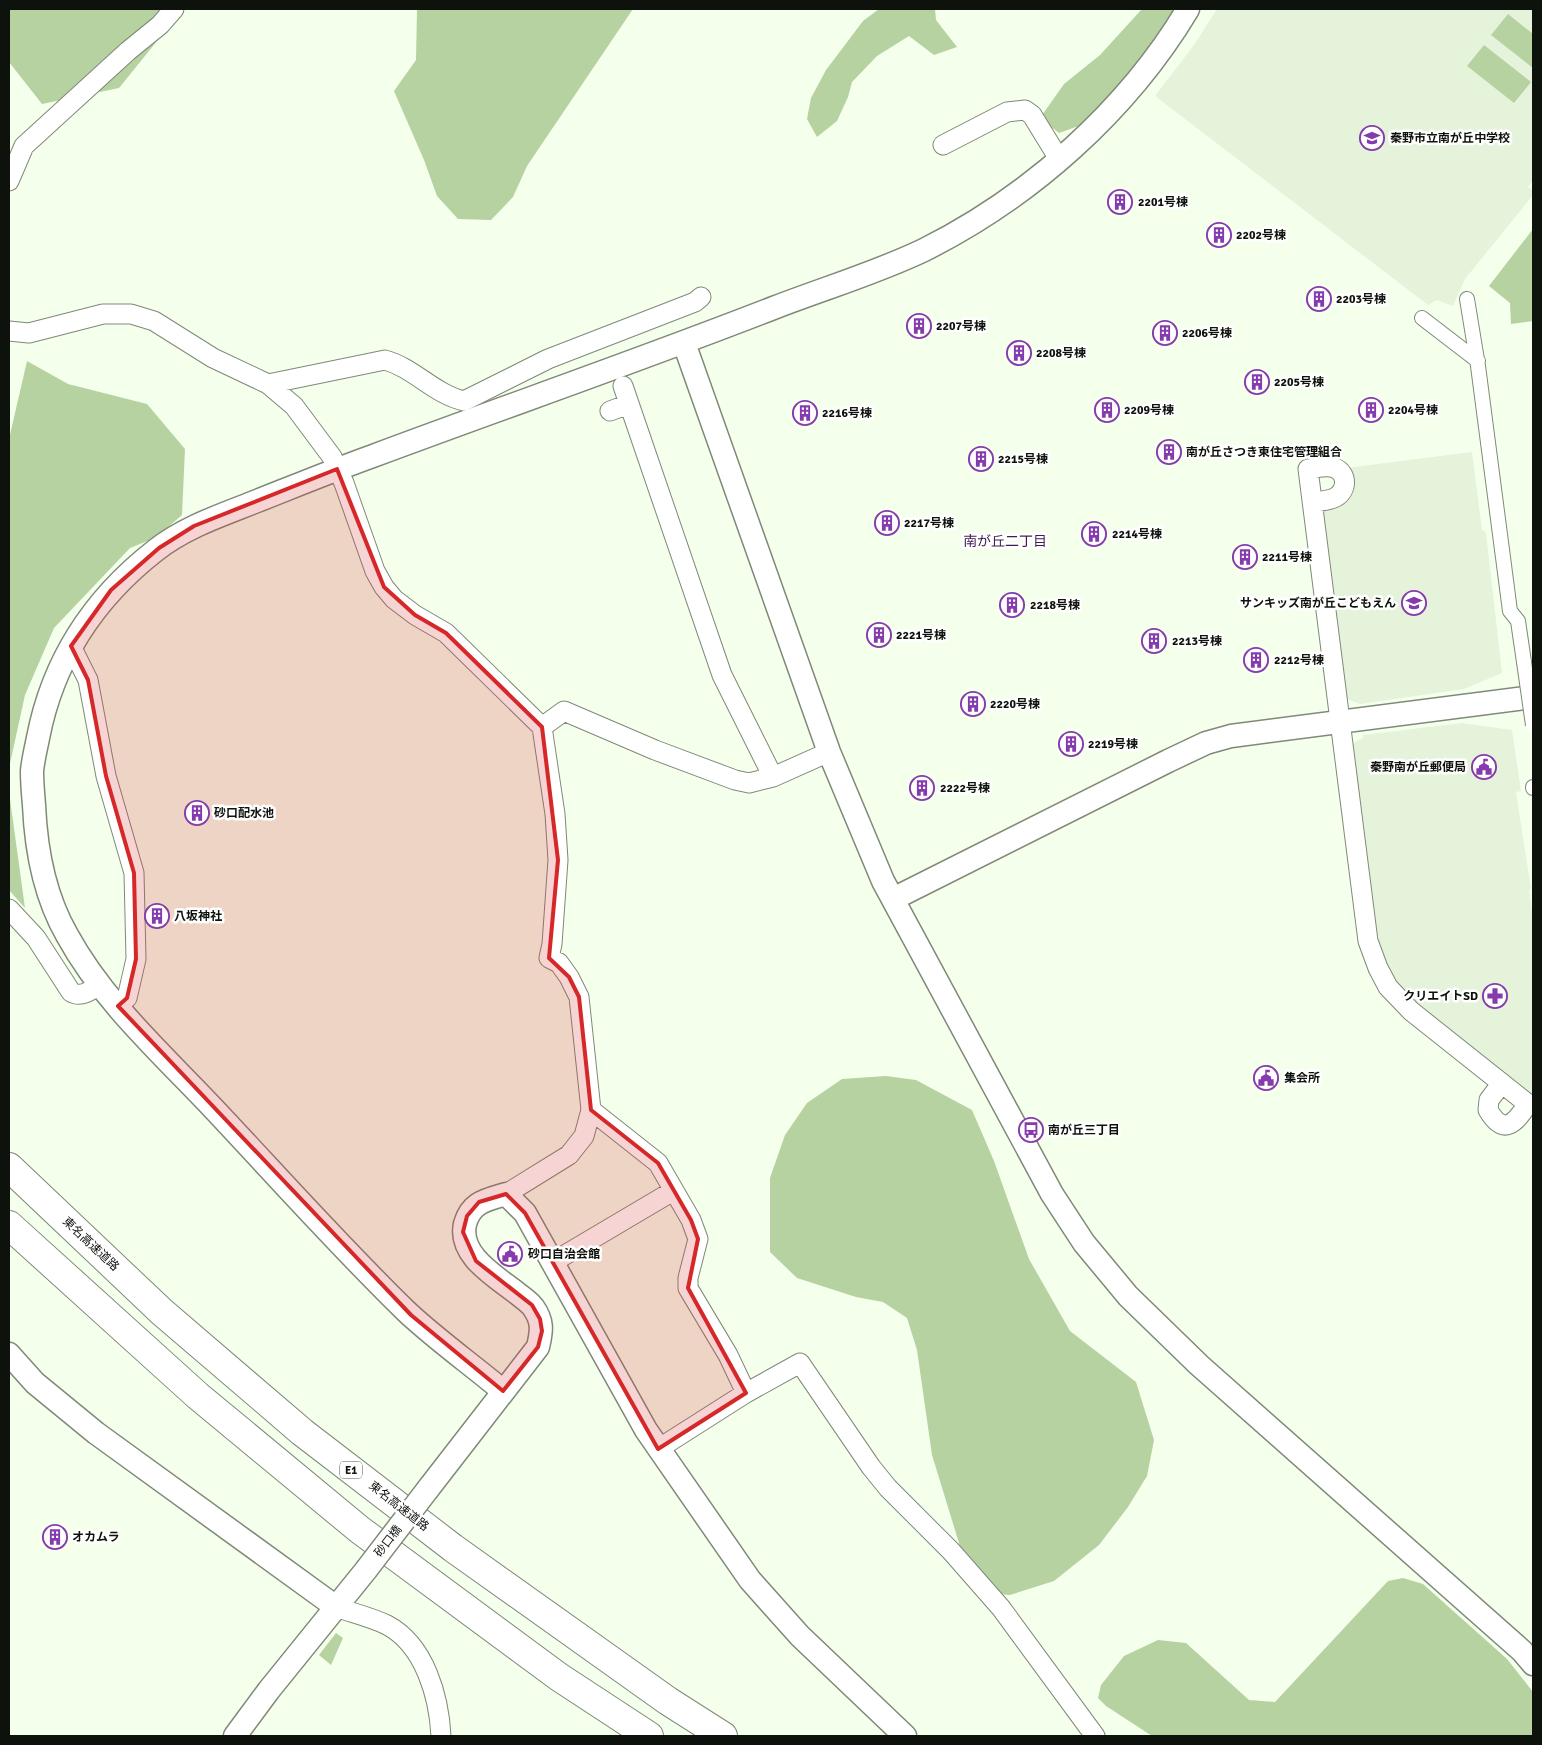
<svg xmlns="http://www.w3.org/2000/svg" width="1542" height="1745" font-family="Signika,'Noto Sans JP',sans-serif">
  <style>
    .built { fill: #e5f3da }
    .green { fill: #b6d2a0 }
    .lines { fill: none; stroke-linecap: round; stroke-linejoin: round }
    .pedestrian-casing { stroke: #7f8978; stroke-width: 16 }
    .minor-casing { stroke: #7f8978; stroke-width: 21 }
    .tertiary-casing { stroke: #7f8978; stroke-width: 25 }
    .motorway-casing { stroke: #7f8978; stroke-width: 30 }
    .pedestrian { stroke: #fff; stroke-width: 14 }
    .minor { stroke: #fff; stroke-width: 19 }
    .tertiary { stroke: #fff; stroke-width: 22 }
    .motorway { stroke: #fff; stroke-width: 28 }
    .pedestrian-bridge-casing { stroke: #7f8978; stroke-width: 16; stroke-linecap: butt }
    .tertiary-bridge-casing { stroke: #7f8978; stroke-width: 25; stroke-linecap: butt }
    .pedestrian-bridge { stroke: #fff; stroke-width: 14 }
    .tertiary-bridge { stroke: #fff; stroke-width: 22 }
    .marked { fill: #d62828; fill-opacity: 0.2; stroke: #d62828; stroke-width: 4; stroke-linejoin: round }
    .labels { text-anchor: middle; stroke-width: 5; stroke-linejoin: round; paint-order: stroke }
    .shield { fill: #fff; stroke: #565955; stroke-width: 1 }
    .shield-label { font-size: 11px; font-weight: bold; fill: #0e120c }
    .poi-label { font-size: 12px; font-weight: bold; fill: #0e120c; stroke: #fff; text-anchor: start }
    .street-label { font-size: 12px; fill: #0e120c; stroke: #fff }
    .neighbourhood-label { font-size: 14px; fill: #3f1c53; stroke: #fff }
  </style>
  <rect width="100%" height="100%" fill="#f4ffec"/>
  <path class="built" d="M1217,9H1533V180L1528,187L1533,191V195L1465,279L1453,306L1437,300L1428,305L1155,96L1194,45Z
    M1472,452L1482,530L1486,533L1502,673L1464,689L1360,704L1347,699L1322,511L1346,468Z
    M1462,723L1512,730L1521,791L1516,792L1531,889L1529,890L1533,918V1099L1408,1001L1389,976L1377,942L1353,743L1363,738V735Z"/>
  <path class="green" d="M9,9H183L119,88L42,104L9,62Z
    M417,9H633L527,166L513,197L491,220L458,219L437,196L424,160L394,91L416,60Z
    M879,9H935L936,20L957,47L934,55L909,36L877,56L852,82L848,97L837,121L817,137L807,119L811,98L826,70L863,21Z
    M1142,9H1175L1126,85L1087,123L1059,133L1040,118L1064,84L1100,55Z
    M1508,14L1533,34V68L1491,35Z
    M1484,45L1531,82L1514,103L1467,66Z
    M1533,229V321L1511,324L1510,303L1489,286Z
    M27,361L68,384L147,404L185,449L182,515L155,538L130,548L54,628L25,695L9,768V439Z
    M9,792L25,908L9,890Z
    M886,1076L916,1080L972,1110L994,1161L1029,1259L1070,1331L1136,1382L1154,1440L1147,1476L1128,1507L1099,1545L1054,1581L1010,1595L974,1592L932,1455L917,1350L907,1318L883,1302L856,1297L797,1278L770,1252V1178L785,1135L807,1103L842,1079Z
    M1403,1578L1423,1584L1507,1659L1533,1692V1736H1152L1106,1706L1098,1698L1101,1685L1124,1656L1158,1640L1186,1643L1249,1700L1275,1702L1388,1581Z
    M336,1633L343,1638L331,1665L319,1655Z"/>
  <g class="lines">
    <defs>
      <path id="pedestrian" d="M1467,299L1478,366L1510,611L1518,621L1524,662
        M1422,318L1478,361
        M1533,787V788"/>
      <path id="minor" d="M943,145L1007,112L1025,110L1032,115L1059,159
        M9,181L24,146L128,51L160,25L174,9
        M9,331L29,333L103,314H131L154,321L213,358L268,384L294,406L332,457L344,483L375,571L384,587L394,599L415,615L446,633L542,727L555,814L558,860L552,944L549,958L559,963L569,977L579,997L591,1110L584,1136L569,1155L506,1194
        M268,384L385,360C414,368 434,394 464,401L548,359L695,302L701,297
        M623,386L722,675L773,777
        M610,411L629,404
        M1313,502C1320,501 1329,501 1336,497C1347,490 1348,474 1335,468C1328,465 1316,468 1308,469L1368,941L1378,968L1388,987L1411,1011L1528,1104C1515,1123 1504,1137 1488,1110L1489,1100L1502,1083
        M71,646L88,680L106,776L134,873L136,959L127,998L118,1006
        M542,727L564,711L655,750L735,780L749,783L773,777L829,752
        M9,909L36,938L71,992C81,998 89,991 99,986
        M591,1110L658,1163L691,1220L698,1239L688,1278V1288L728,1355L746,1393
        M553,1262L673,1191
        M658,1449L746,1393L800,1363L871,1467L888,1488L951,1551L1001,1608L1095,1736
        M336,1607C352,1613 371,1617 387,1625C425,1645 439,1697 441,1736"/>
      <path id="tertiary" d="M684,343L829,752L883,881L1052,1194L1084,1243L1128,1296L1199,1365L1522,1651L1533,1664
        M893,899L1168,761L1206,743L1231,736L1533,697
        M9,1354L35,1383L96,1433L336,1607
        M503,1391C472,1365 437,1340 407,1312C340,1247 277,1176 212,1107C161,1053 103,1001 67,935C44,895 36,851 34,805C33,794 32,782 32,771C33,760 36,748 38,738C53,660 93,599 156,550C185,527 222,515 257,501C295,486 334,470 373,456C507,406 643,359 776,307C825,288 876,273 924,250C1030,197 1127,111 1188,9
        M428,1489L538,1347C542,1330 543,1321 533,1307C529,1302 523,1298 518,1294C497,1277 458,1256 465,1224C471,1202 486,1200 506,1194L525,1213L646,1430L750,1580L800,1636L905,1736
        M235,1736L269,1690L366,1570"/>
      <path id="motorway" d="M9,1167L162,1312L302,1432L453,1548L668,1701L723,1736
        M9,1225L198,1396L360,1530L559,1677L649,1736"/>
    </defs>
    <use href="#pedestrian" class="pedestrian-casing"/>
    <use href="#minor" class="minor-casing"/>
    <use href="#tertiary" class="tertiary-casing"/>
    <use href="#motorway" class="motorway-casing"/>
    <use href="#pedestrian" class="pedestrian"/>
    <use href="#minor" class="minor"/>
    <use href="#tertiary" class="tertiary"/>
    <use href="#motorway" class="motorway"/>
    <defs>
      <path id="pedestrian-bridge" d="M1524,662L1533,725"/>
      <path id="tertiary-bridge" d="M366,1570L428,1489"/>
    </defs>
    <use href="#pedestrian-bridge" class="pedestrian-bridge-casing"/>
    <use href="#tertiary-bridge" class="tertiary-bridge-casing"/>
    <use href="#pedestrian-bridge" class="pedestrian-bridge"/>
    <use href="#tertiary-bridge" class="tertiary-bridge"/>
  </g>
  <path class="marked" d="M337,469L384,587L415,615L446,633L542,727L558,860L549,958L569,977L579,997L591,1110L658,1163L691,1220L698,1239L688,1288L746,1393L658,1449L525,1213L506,1194L479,1202L467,1216L463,1232L476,1261L532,1305L540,1319L542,1331L538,1347L503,1391L411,1315L118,1006L127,998L136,959L134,873L106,776L88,680L71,646L111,590L159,548L194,526Z"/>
  <defs>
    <symbol id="school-ring" viewBox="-11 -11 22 22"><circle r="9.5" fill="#fff" stroke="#853bad" stroke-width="1.5"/><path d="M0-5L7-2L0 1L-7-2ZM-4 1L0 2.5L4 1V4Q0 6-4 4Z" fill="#853bad"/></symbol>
    <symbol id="building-ring" viewBox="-11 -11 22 22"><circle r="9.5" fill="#fff" stroke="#853bad" stroke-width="1.5"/><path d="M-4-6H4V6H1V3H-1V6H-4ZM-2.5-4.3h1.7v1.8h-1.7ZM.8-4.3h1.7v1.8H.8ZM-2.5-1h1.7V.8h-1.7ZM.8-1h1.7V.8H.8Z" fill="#853bad"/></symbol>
    <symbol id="civic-ring" viewBox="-11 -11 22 22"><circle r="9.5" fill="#fff" stroke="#853bad" stroke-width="1.5"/><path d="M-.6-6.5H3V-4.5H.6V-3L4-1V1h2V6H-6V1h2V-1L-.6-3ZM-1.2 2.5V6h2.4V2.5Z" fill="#853bad"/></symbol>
    <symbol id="pharmacy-ring" viewBox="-11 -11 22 22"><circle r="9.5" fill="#fff" stroke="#853bad" stroke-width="1.5"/><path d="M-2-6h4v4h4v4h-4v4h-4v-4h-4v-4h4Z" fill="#853bad"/></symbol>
    <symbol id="bus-ring" viewBox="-11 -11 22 22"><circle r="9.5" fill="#fff" stroke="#853bad" stroke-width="1.5"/><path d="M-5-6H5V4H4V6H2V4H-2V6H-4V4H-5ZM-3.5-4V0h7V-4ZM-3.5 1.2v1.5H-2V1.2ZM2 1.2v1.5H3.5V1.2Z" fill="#853bad"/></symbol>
  </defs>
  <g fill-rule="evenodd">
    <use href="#school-ring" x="1358" y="124" width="28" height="28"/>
    <use href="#building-ring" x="1106" y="188" width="28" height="28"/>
    <use href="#building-ring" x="1205" y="221" width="28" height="28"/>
    <use href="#building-ring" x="1305" y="285" width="28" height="28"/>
    <use href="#building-ring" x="905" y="312" width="28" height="28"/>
    <use href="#building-ring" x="1151" y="319" width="28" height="28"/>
    <use href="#building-ring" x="1005" y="339" width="28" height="28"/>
    <use href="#building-ring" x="1243" y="368" width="28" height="28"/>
    <use href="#building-ring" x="1093" y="396" width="28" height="28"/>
    <use href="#building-ring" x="1357" y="396" width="28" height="28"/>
    <use href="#building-ring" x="791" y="399" width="28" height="28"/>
    <use href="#building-ring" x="1155" y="438" width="28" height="28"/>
    <use href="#building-ring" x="967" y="445" width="28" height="28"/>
    <use href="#building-ring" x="873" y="509" width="28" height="28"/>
    <use href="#building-ring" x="1080" y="520" width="28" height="28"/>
    <use href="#building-ring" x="1231" y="543" width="28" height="28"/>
    <use href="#school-ring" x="1400" y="589" width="28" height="28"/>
    <use href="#building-ring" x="998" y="591" width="28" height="28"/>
    <use href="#building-ring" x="865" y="621" width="28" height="28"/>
    <use href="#building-ring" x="1140" y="627" width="28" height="28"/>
    <use href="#building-ring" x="1242" y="646" width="28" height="28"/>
    <use href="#building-ring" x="959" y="690" width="28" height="28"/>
    <use href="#building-ring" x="1057" y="730" width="28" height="28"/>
    <use href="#civic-ring" x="1470" y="753" width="28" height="28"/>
    <use href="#building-ring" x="908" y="774" width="28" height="28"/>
    <use href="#building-ring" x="183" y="799" width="28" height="28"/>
    <use href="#building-ring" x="143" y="902" width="28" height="28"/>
    <use href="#pharmacy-ring" x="1481" y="982" width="28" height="28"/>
    <use href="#civic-ring" x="1252" y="1064" width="28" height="28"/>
    <use href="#bus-ring" x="1017" y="1116" width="28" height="28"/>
    <use href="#civic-ring" x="496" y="1240" width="28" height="28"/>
    <use href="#building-ring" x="41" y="1523" width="28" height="28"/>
  </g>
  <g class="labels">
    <rect class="shield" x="340" y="1461.5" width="22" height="17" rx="4"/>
    <g class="shield-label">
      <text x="351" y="1474">E1</text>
    </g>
    <g class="poi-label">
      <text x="1390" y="142">秦野市立南が丘中学校</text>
      <text x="1138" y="206">2201号棟</text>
      <text x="1236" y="239">2202号棟</text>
      <text x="1336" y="303">2203号棟</text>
      <text x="936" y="330">2207号棟</text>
      <text x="1182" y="337">2206号棟</text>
      <text x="1036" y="357">2208号棟</text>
      <text x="1274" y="386">2205号棟</text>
      <text x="1124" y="414">2209号棟</text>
      <text x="1388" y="414">2204号棟</text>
      <text x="822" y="417">2216号棟</text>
      <text x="1186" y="456">南が丘さつき東住宅管理組合</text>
      <text x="998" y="463">2215号棟</text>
      <text x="904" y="527">2217号棟</text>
      <text x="1112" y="538">2214号棟</text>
      <text x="1262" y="561">2211号棟</text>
      <text x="1396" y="607" text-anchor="end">サンキッズ南が丘こどもえん</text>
      <text x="1030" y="609">2218号棟</text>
      <text x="896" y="639">2221号棟</text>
      <text x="1172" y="645">2213号棟</text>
      <text x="1274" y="664">2212号棟</text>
      <text x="990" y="708">2220号棟</text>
      <text x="1088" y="748">2219号棟</text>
      <text x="1466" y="771" text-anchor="end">秦野南が丘郵便局</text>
      <text x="940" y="792">2222号棟</text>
      <text x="214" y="817">砂口配水池</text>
      <text x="174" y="920">八坂神社</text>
      <text x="1478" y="1000" text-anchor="end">クリエイトSD</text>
      <text x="1284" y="1082">集会所</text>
      <text x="1048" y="1134">南が丘三丁目</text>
      <text x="528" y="1258">砂口自治会館</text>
      <text x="72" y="1541">オカムラ</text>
    </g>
    <g class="street-label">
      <text transform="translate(91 1244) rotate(43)" y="4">東名高速道路</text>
      <text transform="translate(399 1506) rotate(38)" y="4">東名高速道路</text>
      <text transform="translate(388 1541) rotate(-52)" y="4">砂口橋</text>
    </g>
    <g class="neighbourhood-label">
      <text x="1005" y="546">南が丘二丁目</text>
    </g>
  </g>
  <rect width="1542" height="1745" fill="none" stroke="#0e120c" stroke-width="20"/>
</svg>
